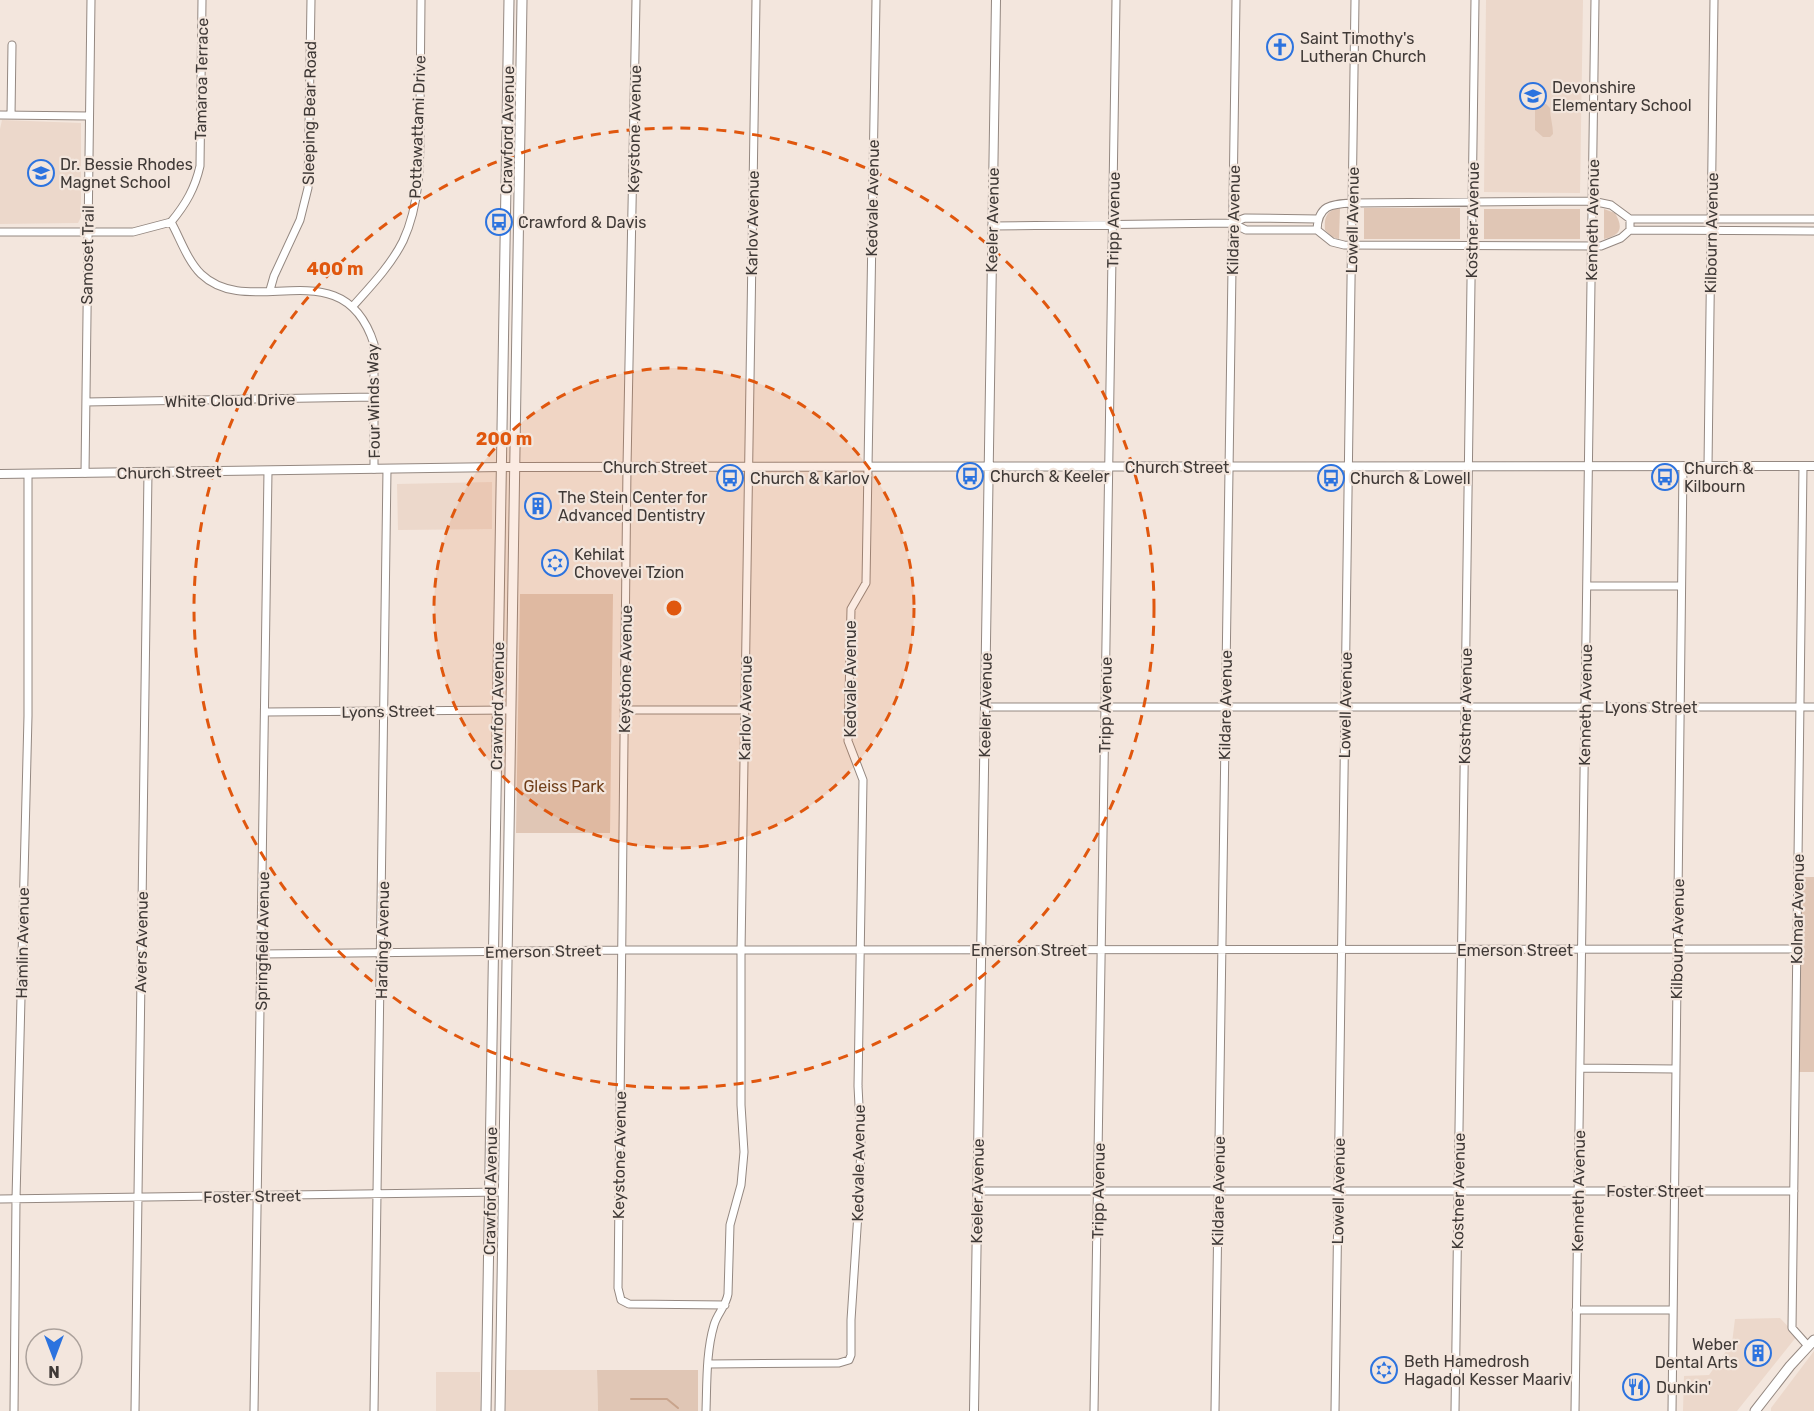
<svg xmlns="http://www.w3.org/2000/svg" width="1814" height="1411" font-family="Rubik,sans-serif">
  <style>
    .built { fill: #ecd8cb }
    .green { fill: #e0c6b5 }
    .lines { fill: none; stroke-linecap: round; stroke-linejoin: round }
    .stream { stroke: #c9a48c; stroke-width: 2 }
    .minor-casing { stroke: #948881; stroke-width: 9 }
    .tertiary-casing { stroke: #948881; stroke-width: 10 }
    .secondary-casing { stroke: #948881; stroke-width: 11 }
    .minor { stroke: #fff; stroke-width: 7 }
    .tertiary { stroke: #fff; stroke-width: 8 }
    .secondary { stroke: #fff; stroke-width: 9 }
    .ring { fill: none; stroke: #e0570e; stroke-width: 3; stroke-dasharray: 10 8 }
    .labels { text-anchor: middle; stroke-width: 4.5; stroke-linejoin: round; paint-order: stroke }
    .poi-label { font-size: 16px; fill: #403a37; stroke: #f3e6dd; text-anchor: start }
    .street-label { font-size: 16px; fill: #403a37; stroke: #f3e6dd }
    .park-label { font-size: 16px; fill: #703f1a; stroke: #f3e6dd }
    .centre { fill: #e0570e; stroke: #f3e6dd; stroke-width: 3 }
    .ring-label { font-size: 18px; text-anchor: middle; font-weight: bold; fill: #e0570e; stroke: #f3e6dd; stroke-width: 4.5; stroke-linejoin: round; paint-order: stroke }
  </style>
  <rect width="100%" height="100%" fill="#f3e6dd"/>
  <path class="built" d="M1486,0H1583L1580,193L1484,192Z
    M2,120L81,123V217L78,223L0,224V129Z
    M492,482V529L398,530L397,484Z
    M1780,1318L1797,1336L1737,1411H1683L1684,1376L1709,1375L1732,1343L1735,1319Z
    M1814,1351V1411H1771V1408Z
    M506,1370H597L598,1411H506Z
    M436,1372H480V1411H436Z"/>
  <path class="green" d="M1546,104L1550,108C1550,117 1553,125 1553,134L1550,137H1543L1535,130V108L1538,105Z
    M1340,208L1339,239L1332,237L1325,230C1324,218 1326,210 1340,208Z
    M1364,208H1460V239H1364Z
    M1484,209H1580V239H1484Z
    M1604,209L1615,213C1623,227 1622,235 1604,239Z
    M520,594H613L610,833H516Z
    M1801,877H1814V1072H1797Z
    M597,1370H698V1411H598Z"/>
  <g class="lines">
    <path class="stream" d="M631,1399H667L678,1408"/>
    <defs>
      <path id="minor" d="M636,0L627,467L618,1288L621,1300L629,1304L725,1305
        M0,115L89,116
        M11,115L12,45
        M1630,219V230L1621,238L1601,246L1344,245L1332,242L1317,230C1318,205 1331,204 1352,203L1592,201L1611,205L1630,219H1814
        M171,222C180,238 187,260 201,274C251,322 343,247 374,344V469
        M171,222C186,204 195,188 200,166L202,0
        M1232,223L1246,230H1317
        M992,226L1232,223L1245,218L1318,219
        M1630,230L1814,231
        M0,232H133L171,222
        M270,290L274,276L300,220L308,188L311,0
        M353,306C371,286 391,265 403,241C422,200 420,154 420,110C420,73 421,37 421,0
        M86,402L374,397
        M1708,466L1714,0
        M1803,466L1792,1328L1808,1346
        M85,473L91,0
        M1587,586H1681
        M985,707H1814
        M624,710H745
        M266,712L510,710
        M261,954L622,950L1797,949
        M1580,1068L1675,1069
        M977,1191H1794
        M0,1199L503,1192
        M1576,1310H1673
        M709,1364L839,1363L849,1360L851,1355V1320L859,1198L861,1145L858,1086L863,780L848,741L851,609L866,583L876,0
        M14,1411L16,1199L28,716V474
        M135,1411L148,472
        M254,1411L268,471
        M374,1411L387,469
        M706,1411C707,1383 706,1352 714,1325C717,1314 726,1306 728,1294L730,1225L741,1185L744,1152L741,1105V951L756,0
        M1094,1411L1116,0
        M1215,1411L1236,0
        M1335,1411L1355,0
        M1455,1411L1475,0
        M1575,1411L1595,0
        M1672,1411L1683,466"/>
      <path id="tertiary" d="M0,474L501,467L1814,466
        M974,1411L996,0"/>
      <path id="secondary" d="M486,1411L509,0
        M500,1411L522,0
        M1755,1411L1790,1366L1814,1340"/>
    </defs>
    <use href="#minor" class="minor-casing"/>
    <use href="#tertiary" class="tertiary-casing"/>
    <use href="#secondary" class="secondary-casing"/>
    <use href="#minor" class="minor"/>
    <use href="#tertiary" class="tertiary"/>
    <use href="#secondary" class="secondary"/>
  </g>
  <circle cx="674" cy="608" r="240" fill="#e0570e" fill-opacity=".12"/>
  <g class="ring">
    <circle cx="674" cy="608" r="240"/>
    <circle cx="674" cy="608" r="480"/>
  </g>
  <defs>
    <symbol id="church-ring" viewBox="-11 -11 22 22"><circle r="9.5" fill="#f3e6dd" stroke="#2c73df" stroke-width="1.5"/><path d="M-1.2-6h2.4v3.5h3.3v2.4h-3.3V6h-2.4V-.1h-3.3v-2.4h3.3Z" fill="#2c73df"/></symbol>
    <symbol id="school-ring" viewBox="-11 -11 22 22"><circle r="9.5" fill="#f3e6dd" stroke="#2c73df" stroke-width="1.5"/><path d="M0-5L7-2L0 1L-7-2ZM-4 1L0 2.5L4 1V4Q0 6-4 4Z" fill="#2c73df"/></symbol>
    <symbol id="bus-ring" viewBox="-11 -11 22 22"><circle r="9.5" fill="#f3e6dd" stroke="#2c73df" stroke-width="1.5"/><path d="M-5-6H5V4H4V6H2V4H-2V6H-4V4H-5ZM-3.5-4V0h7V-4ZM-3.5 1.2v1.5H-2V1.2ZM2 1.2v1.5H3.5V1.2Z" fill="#2c73df"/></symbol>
    <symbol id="building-ring" viewBox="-11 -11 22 22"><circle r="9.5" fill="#f3e6dd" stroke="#2c73df" stroke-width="1.5"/><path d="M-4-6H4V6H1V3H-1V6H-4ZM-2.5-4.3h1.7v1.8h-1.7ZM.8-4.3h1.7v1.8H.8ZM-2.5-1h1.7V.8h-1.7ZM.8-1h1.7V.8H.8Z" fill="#2c73df"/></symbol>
    <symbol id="synagogue-ring" viewBox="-11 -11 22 22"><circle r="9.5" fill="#f3e6dd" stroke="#2c73df" stroke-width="1.5"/><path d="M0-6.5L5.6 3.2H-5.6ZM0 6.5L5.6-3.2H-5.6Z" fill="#2c73df"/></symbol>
    <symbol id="restaurant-ring" viewBox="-11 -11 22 22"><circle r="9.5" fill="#f3e6dd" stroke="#2c73df" stroke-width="1.5"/><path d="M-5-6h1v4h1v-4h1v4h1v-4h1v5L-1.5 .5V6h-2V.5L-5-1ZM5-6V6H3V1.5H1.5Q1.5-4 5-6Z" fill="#2c73df"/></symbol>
  </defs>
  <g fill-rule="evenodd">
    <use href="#church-ring" x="1265" y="32" width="30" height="30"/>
    <use href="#school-ring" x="1518" y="81" width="30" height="30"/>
    <use href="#school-ring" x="26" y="158" width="30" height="30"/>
    <use href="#bus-ring" x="484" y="207" width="30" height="30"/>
    <use href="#bus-ring" x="955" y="461" width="30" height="30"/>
    <use href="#bus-ring" x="1650" y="462" width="30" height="30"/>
    <use href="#bus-ring" x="715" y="463" width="30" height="30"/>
    <use href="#bus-ring" x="1316" y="463" width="30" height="30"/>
    <use href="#building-ring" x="523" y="491" width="30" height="30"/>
    <use href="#synagogue-ring" x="540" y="548" width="30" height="30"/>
    <use href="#building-ring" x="1743" y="1338" width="30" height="30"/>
    <use href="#synagogue-ring" x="1369" y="1355" width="30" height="30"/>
    <use href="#restaurant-ring" x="1621" y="1372" width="30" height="30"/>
  </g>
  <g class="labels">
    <g class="poi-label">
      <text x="1300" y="44">Saint Timothy's<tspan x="1300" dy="18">Lutheran Church</tspan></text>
      <text x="1552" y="93">Devonshire<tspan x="1552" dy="18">Elementary School</tspan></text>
      <text x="60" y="170">Dr. Bessie Rhodes<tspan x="60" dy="18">Magnet School</tspan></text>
      <text x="518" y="228">Crawford &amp; Davis</text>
      <text x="1684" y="474">Church &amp;<tspan x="1684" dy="18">Kilbourn</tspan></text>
      <text x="990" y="482">Church &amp; Keeler</text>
      <text x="750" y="484">Church &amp; Karlov</text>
      <text x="1350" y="484">Church &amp; Lowell</text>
      <text x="558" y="503">The Stein Center for<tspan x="558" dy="18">Advanced Dentistry</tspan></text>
      <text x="574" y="560">Kehilat<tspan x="574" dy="18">Chovevei Tzion</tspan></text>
      <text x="1738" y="1350" text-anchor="end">Weber<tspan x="1738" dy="18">Dental Arts</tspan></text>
      <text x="1404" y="1367">Beth Hamedrosh<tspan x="1404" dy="18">Hagadol Kesser Maariv</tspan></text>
      <text x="1656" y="1393">Dunkin'</text>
    </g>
    <g class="street-label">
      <text transform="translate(201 79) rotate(-89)" y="6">Tamaroa Terrace</text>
      <text transform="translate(309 113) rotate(-89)" y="6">Sleeping Bear Road</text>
      <text transform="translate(417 127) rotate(-88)" y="6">Pottawattami Drive</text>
      <text transform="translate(634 129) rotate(-89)" y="6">Keystone Avenue</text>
      <text transform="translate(507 130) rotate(-89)" y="6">Crawford Avenue</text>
      <text transform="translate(872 198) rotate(-89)" y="6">Kedvale Avenue</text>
      <text transform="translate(992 220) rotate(-89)" y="6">Keeler Avenue</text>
      <text transform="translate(1113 220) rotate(-89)" y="6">Tripp Avenue</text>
      <text transform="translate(1233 220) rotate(-89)" y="6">Kildare Avenue</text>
      <text transform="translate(1352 220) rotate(-89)" y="6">Lowell Avenue</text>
      <text transform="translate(1472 220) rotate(-89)" y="6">Kostner Avenue</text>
      <text transform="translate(1592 220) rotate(-89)" y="6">Kenneth Avenue</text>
      <text transform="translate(752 223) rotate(-89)" y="6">Karlov Avenue</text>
      <text transform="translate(1711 233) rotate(-89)" y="6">Kilbourn Avenue</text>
      <text transform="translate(87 255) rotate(-89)" y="6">Samoset Trail</text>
      <text transform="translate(230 400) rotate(-1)" y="6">White Cloud Drive</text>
      <text transform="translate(373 401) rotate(-91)" y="6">Four Winds Way</text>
      <text x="655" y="473">Church Street</text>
      <text x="1177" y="473">Church Street</text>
      <text transform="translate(169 472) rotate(-1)" y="6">Church Street</text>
      <text transform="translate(625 669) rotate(-89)" y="6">Keystone Avenue</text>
      <text transform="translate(850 679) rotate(-90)" y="6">Kedvale Avenue</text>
      <text transform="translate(985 705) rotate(-89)" y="6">Keeler Avenue</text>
      <text transform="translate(1105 705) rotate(-89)" y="6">Tripp Avenue</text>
      <text transform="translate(1225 705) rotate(-89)" y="6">Kildare Avenue</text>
      <text transform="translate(1345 705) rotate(-89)" y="6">Lowell Avenue</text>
      <text transform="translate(1585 705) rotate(-89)" y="6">Kenneth Avenue</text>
      <text transform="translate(497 706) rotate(-89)" y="6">Crawford Avenue</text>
      <text transform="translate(1465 706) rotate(-89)" y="6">Kostner Avenue</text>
      <text x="1651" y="713">Lyons Street</text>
      <text transform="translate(745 708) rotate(-89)" y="6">Karlov Avenue</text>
      <text transform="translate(388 711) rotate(-1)" y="6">Lyons Street</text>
      <text transform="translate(1797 909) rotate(-89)" y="6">Kolmar Avenue</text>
      <text transform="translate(1677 939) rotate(-89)" y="6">Kilbourn Avenue</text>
      <text transform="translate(382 940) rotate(-89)" y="6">Harding Avenue</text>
      <text transform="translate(262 941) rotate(-89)" y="6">Springfield Avenue</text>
      <text transform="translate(141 942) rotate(-89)" y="6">Avers Avenue</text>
      <text transform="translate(22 943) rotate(-89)" y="6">Hamlin Avenue</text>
      <text x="1029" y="956">Emerson Street</text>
      <text x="1515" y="956">Emerson Street</text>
      <text transform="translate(543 951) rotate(-1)" y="6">Emerson Street</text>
      <text transform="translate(619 1155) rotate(-89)" y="6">Keystone Avenue</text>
      <text transform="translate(858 1163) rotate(-89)" y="6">Kedvale Avenue</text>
      <text transform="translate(490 1191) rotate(-89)" y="6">Crawford Avenue</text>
      <text transform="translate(977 1191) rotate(-89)" y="6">Keeler Avenue</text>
      <text transform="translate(1098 1191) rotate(-89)" y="6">Tripp Avenue</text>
      <text transform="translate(1218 1191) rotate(-89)" y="6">Kildare Avenue</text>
      <text transform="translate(1338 1191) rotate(-89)" y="6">Lowell Avenue</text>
      <text transform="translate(1458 1191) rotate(-89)" y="6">Kostner Avenue</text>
      <text transform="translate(1578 1191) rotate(-89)" y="6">Kenneth Avenue</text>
      <text x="1655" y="1197">Foster Street</text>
      <text transform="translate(252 1196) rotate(-1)" y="6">Foster Street</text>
    </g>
    <g class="park-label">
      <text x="564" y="792">Gleiss Park</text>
    </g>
  </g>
  <circle cx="674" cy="608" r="9" class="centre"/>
  <g class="ring-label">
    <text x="335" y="275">400 m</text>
    <text x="504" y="445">200 m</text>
  </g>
  <g transform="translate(54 1357) rotate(180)"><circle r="28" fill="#f3e6dd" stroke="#aba19b" stroke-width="1.5"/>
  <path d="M0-4.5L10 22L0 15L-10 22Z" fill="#2c73df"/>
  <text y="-9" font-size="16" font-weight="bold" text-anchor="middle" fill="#403a37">N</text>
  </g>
</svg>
